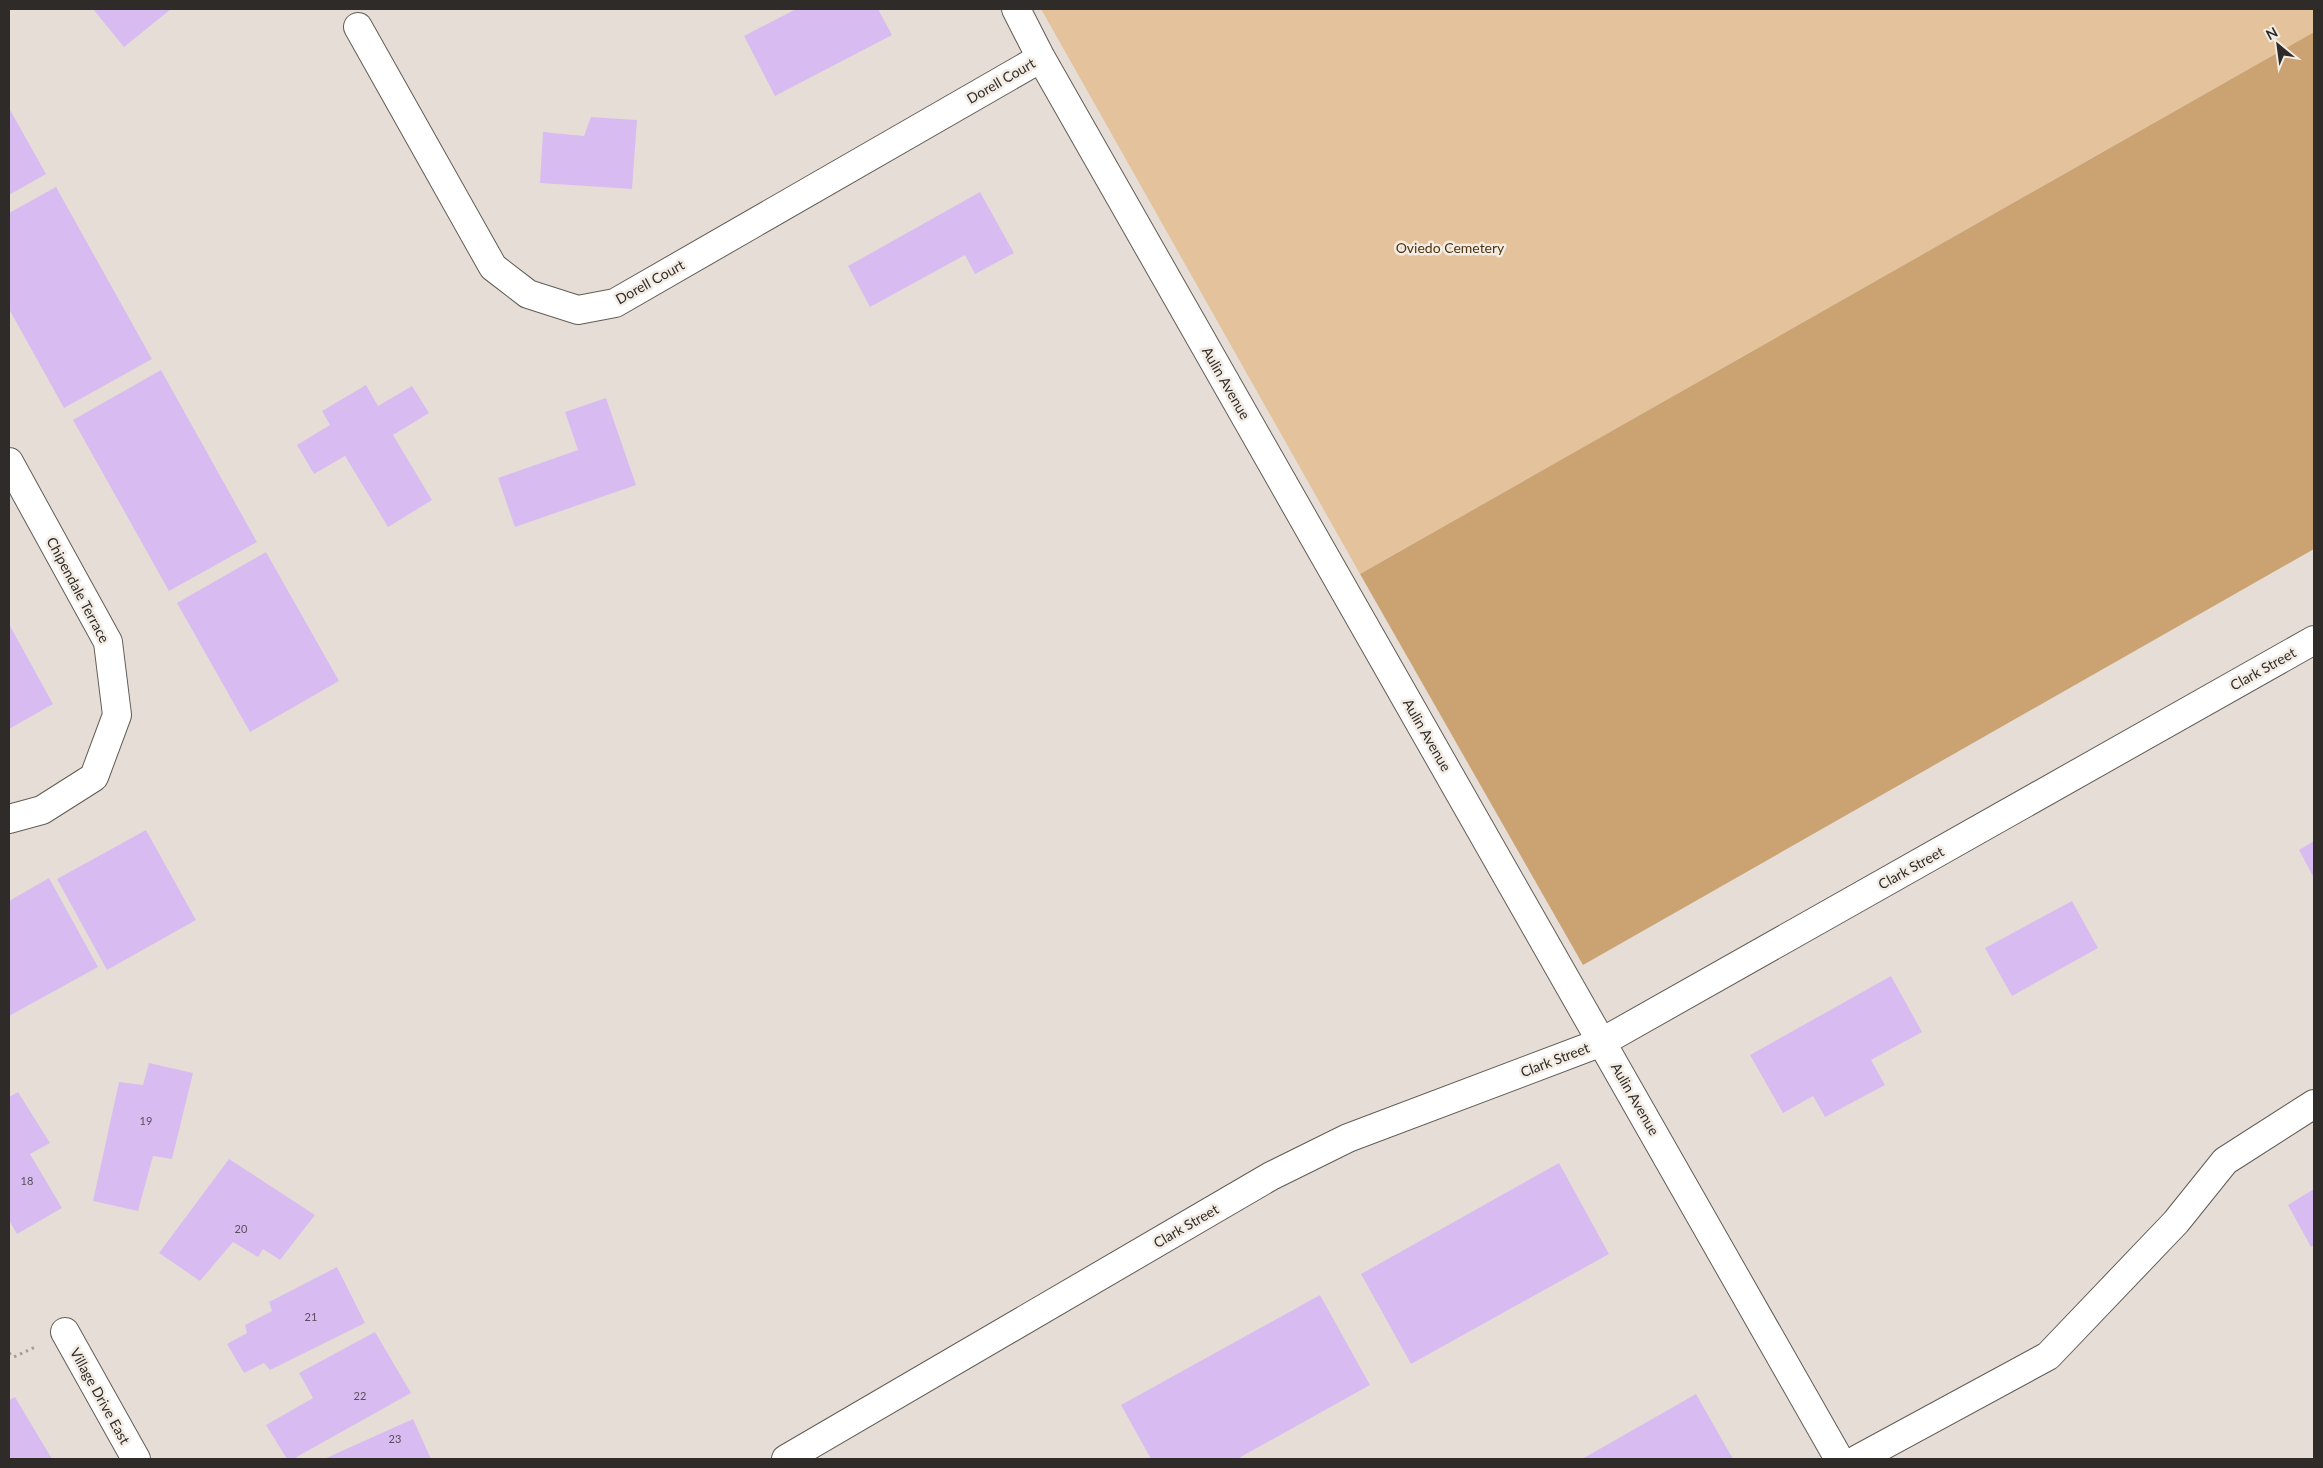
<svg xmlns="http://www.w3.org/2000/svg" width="2323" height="1468" font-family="Lato,sans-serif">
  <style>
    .green { fill: #e4c39c }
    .forest { fill: #cba373 }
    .building { fill: #d8bcf1 }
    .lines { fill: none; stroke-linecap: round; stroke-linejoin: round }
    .minor-casing { stroke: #625c56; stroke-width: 30 }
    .path { stroke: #a59f99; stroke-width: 3; stroke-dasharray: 2.5 4; stroke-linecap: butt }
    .minor { stroke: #fff; stroke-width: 28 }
    .labels { text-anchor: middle; stroke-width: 5; stroke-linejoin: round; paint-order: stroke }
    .number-label { font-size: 11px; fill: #584f5a }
    .street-label { font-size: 14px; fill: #2e2b28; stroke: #f3ece4 }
    .park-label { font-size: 14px; fill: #4e330c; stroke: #f3ece4 }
  </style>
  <rect width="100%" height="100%" fill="#e6ded6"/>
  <path class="green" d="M1041,9H2314V32L1360,574Z"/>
  <path class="forest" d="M2314,32V549L1583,965L1360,574Z"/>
  <path class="building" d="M93,9H171L124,47Z
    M796,9H878L892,35L775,96L744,36Z
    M9,108L46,174L9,195Z
    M591,117L637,120L632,189L540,183L543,132L584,136Z
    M56,187L152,359L64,408L9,309V213Z
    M980,192L1014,253L975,274L965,255L870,307L848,266Z
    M161,370L257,542L169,591L73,420Z
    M366,385L378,406L412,386L429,413L393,435L432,500L388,527L345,456L314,474L297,445L330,425L322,411Z
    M606,398L636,485L515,527L498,478L578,450L565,412Z
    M266,552L339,681L250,732L177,603Z
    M9,624L53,704L9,729Z
    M146,830L196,920L107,970L57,879Z
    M2314,841V878L2299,850Z
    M49,878L98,967L9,1016V901Z
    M2072,901L2098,948L2012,996L1985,948Z
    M1891,976L1922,1032L1871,1060L1885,1085L1825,1117L1813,1096L1783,1113L1750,1055Z
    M149,1063L193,1073L172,1159L153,1156L138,1211L93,1201L119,1082L143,1085Z
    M18,1092L50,1143L30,1154L62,1208L17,1234L9,1220V1097Z
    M229,1159L315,1215L280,1260L263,1249L258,1257L233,1242L200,1281L159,1253Z
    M1559,1163L1609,1254L1411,1364L1361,1274Z
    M2314,1189V1245L2311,1247L2288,1205Z
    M337,1267L365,1323L270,1370L264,1363L244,1373L227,1344L247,1333L245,1325L272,1311L269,1302Z
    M1320,1295L1370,1385L1237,1459H1151L1121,1405Z
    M375,1332L411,1393L293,1459H287L266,1425L313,1398L299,1373Z
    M1696,1394L1733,1459H1582Z
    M15,1397L52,1459H9V1400Z
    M413,1419L431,1459H324Z"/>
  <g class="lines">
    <defs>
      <path id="minor" d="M1016,9L1041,58L1839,1459
        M358,27L493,267L528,294L578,310L615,303L1041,58
        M9,462L108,642L117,715L94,777L42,810L9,819
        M65,1332L136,1459
        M786,1459L1271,1176L1348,1138L1602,1042L2314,640
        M1858,1459L2048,1356L2176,1222L2225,1161L2314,1104"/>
    </defs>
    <use href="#minor" class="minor-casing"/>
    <path class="path" d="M9,1353L14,1357L35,1347"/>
    <use href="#minor" class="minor"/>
  </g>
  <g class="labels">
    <g class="number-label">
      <text x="146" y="1125">19</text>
      <text x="27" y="1185">18</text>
      <text x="241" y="1233">20</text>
      <text x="311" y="1321">21</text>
      <text x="360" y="1400">22</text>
      <text x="395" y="1443">23</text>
    </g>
    <g class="street-label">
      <text transform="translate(1001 81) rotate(-30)" y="5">Dorell Court</text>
      <text transform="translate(650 282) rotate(-29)" y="5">Dorell Court</text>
      <text transform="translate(1226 383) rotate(60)" y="5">Aulin Avenue</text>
      <text transform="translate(78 590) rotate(62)" y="5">Chipendale Terrace</text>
      <text transform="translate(2263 669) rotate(-29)" y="5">Clark Street</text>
      <text transform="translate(1427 735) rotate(60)" y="5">Aulin Avenue</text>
      <text transform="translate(1911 868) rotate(-29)" y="5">Clark Street</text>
      <text transform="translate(1555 1060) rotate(-21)" y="5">Clark Street</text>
      <text transform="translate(1635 1099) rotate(60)" y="5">Aulin Avenue</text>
      <text transform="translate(1186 1226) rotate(-30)" y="5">Clark Street</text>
      <text transform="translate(100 1396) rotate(61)" y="5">Village Drive East</text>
    </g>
    <g class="park-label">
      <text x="1450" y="253">Oviedo Cemetery</text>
    </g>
  </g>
  <rect width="2323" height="1468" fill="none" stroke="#2e2b28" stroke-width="20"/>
  <g transform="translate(2278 45) rotate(331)" stroke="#f3ece4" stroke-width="4" paint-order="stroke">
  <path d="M0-4L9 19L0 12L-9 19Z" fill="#2e2b28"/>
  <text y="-8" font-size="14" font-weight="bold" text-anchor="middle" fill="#2e2b28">N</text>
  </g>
</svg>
